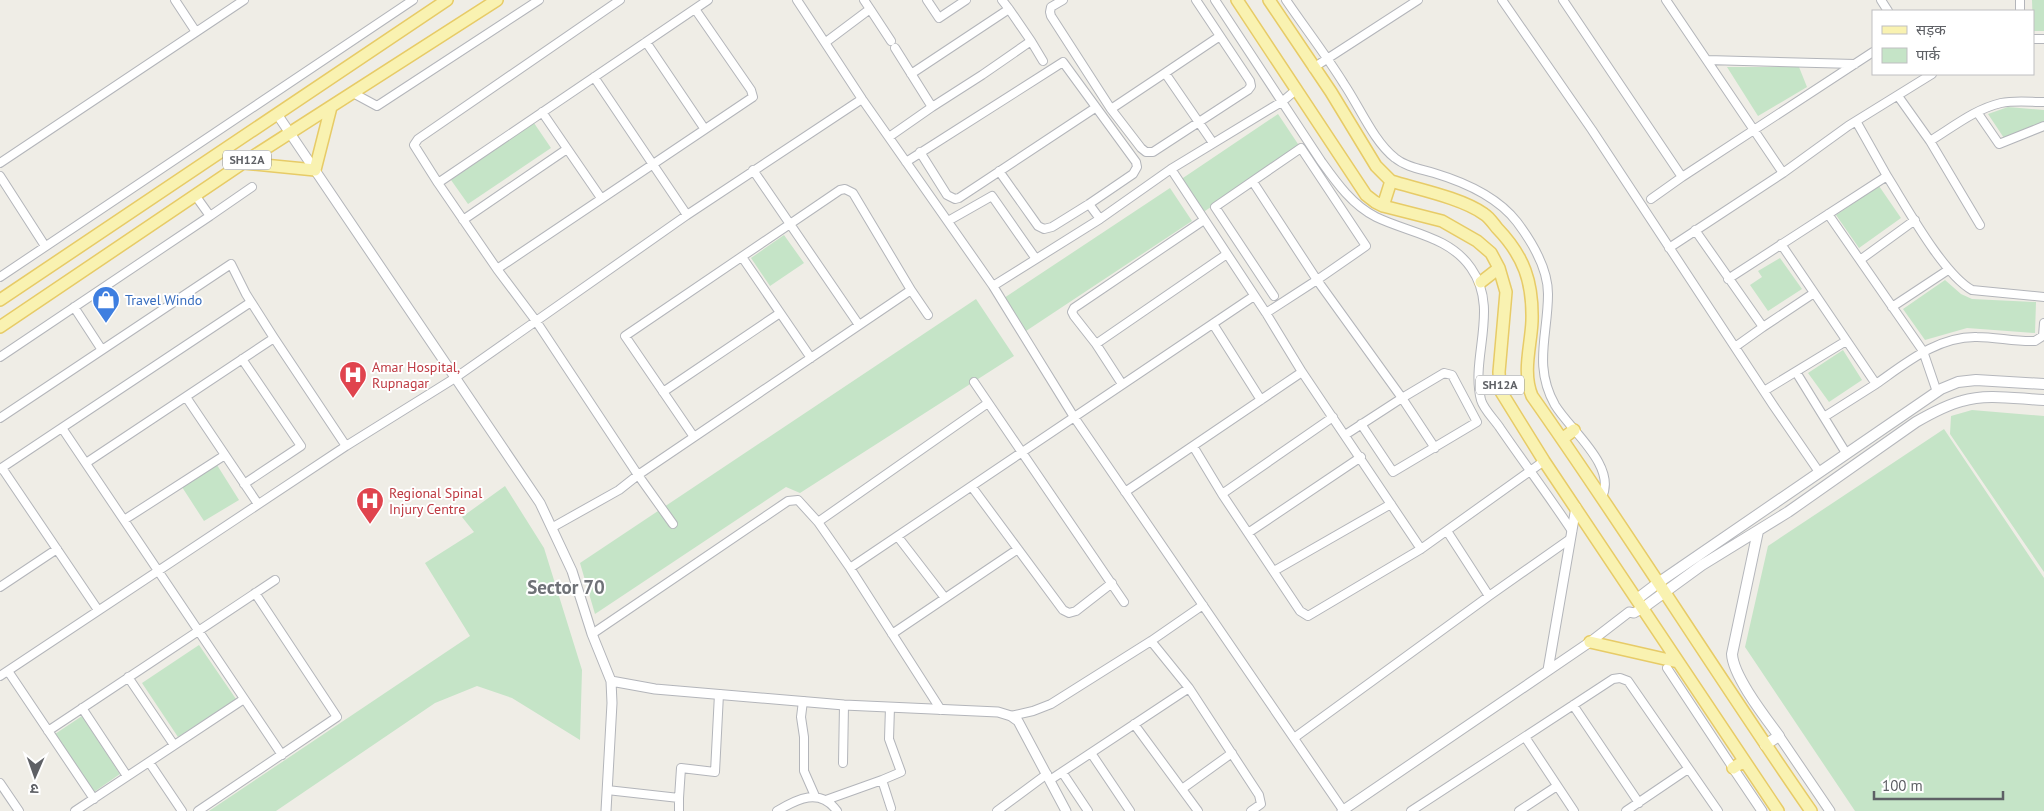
<svg xmlns="http://www.w3.org/2000/svg" width="2044" height="811" font-family="'PT Sans','Noto Sans Devanagari',sans-serif">
  <style>
    .green { fill: #c5e4c7 }
    .lines { fill: none; stroke-linecap: round; stroke-linejoin: round }
    .minor-casing { stroke: #b3b5ba; stroke-width: 10 }
    .tertiary-casing { stroke: #b3b5ba; stroke-width: 11 }
    .secondary-casing { stroke: #b5b7bc; stroke-width: 12 }
    .primary-casing { stroke: #e7cb67; stroke-width: 14 }
    .minor { stroke: #fff; stroke-width: 8 }
    .tertiary { stroke: #fff; stroke-width: 9 }
    .secondary { stroke: #fff; stroke-width: 10 }
    .primary { stroke: #f9f2b1; stroke-width: 11 }
    .labels { text-anchor: middle; stroke-width: 4; stroke-linejoin: round; paint-order: stroke }
    .shield { fill: #fff; stroke: #8e9093; stroke-width: 1 }
    .shield-label { font-size: 12px; font-weight: bold; fill: #5e6065 }
    .shop-label { font-size: 14px; fill: #366cbe; stroke: #fff; text-anchor: start }
    .health-label { font-size: 14px; fill: #be3a42; stroke: #fff; text-anchor: start }
    .district-label { font-size: 19px; font-weight: bold; fill: #6f7277; stroke: #fff }
  </style>
  <rect width="100%" height="100%" fill="#efede6"/>
  <path class="green" d="M2032,0H2044V31H2033Z
    M1727,67H1799L1807,87L1758,116Z
    M2008,107L2044,110V122L2004,138L1988,114Z
    M1278,114L1300,147L1202,213L1180,180Z
    M534,123L551,148L468,204L451,180Z
    M1879,186L1901,218L1859,248L1836,215Z
    M1170,188L1192,221L1023,333L1001,300Z
    M784,235L804,263L770,286L751,258Z
    M1780,258L1802,289L1768,311L1750,285L1762,277L1758,271Z
    M1945,280L1961,294L1972,299L2036,302L2035,333L1967,328L1925,340L1903,309Z
    M976,299L1014,356L800,493L786,487L595,614L580,563Z
    M1843,350L1862,380L1829,402L1808,373Z
    M1972,410L2044,416V572L1950,434L1951,416Z
    M1944,429L2044,578V811H1855L1745,647L1768,546Z
    M217,465L239,500L204,521L182,487Z
    M505,486L544,548L582,670L580,740L512,698L477,686L435,703L276,811H209L470,636L425,563L474,532L462,517Z
    M199,645L236,699L178,737L142,683Z
    M82,716L120,774L94,792L55,734Z"/>
  <g class="lines">
    <defs>
      <path id="minor" d="M175,0L196,32
        M620,0L418,139L414,145L438,183L497,269L536,321L638,475L673,524
        M797,0L862,99L993,286L1074,417L1343,810
        M927,0L939,18L966,0
        M1002,0L1009,9
        M1063,0L1051,7L1050,12L1051,16L1111,109L1141,148L1146,152H1153L1248,90L1251,86L1250,81L1196,0
        M1215,0L1321,161C1336,182 1352,205 1376,217C1409,233 1449,236 1471,268C1500,309 1470,357 1481,400C1484,410 1495,420 1500,428C1524,463 1549,496 1572,531
        M1286,0C1305,28 1326,55 1344,84C1359,106 1374,142 1395,158C1406,167 1421,169 1434,173C1464,182 1497,196 1517,222C1532,242 1548,269 1548,294C1548,335 1533,366 1555,405C1570,430 1617,466 1602,497
        M1502,0L1592,130L1773,405L1819,472
        M1563,0L1682,177L1873,52
        M1666,0L1783,173
        M1881,0L1888,11
        M870,9L891,41
        M2020,11V0
        M2033,39H2044
        M1031,41L1043,61
        M646,42L704,128
        M826,42L870,9L864,0
        M1707,60L1855,64
        M1313,68L1418,0
        M911,74L1009,9L1031,41L982,75L932,107
        M594,77L687,215
        M353,93L377,106L539,0
        M1898,96L1930,141L1980,225
        M1111,109L1165,73
        M542,112L601,198
        M1977,112L1999,144L2044,126
        M1856,121L1887,176
        M889,137L932,107L895,48
        M1930,141C1953,127 1975,109 2001,103C2015,100 2030,102 2044,102
        M1213,143L1165,73L1220,36
        M920,152L947,195L955,199L959,198L1095,108
        M906,162L1063,62L1136,162L1137,167L1133,174L1089,204L1100,219
        M0,163L244,0
        M1171,169L1266,313L1302,372L1421,549
        M753,170L859,325
        M999,171L1038,226L1044,229L1052,227L1089,204
        M0,176L45,246
        M1253,182L1317,280L1366,246L1301,148L1215,207L1274,296
        M438,183L708,0
        M1651,199L1682,177
        M1828,214L1923,351L1937,392
        M210,216L252,187
        M463,220L567,149
        M948,221L992,196L1036,259
        M1695,230L1763,327L1735,347
        M1781,244L1876,384C1906,363 1938,336 1977,337C1996,337 2016,342 2035,341L2043,336L2044,323
        M1669,248L1783,173L1848,126L1932,74
        M742,257L811,358
        M1860,260L1915,220
        M497,269L753,97L751,90L695,9
        M0,277L413,0
        M1728,279L1887,176C1906,206 1943,274 1972,290L2044,297
        M993,286L1100,219L1171,169L1283,101L1297,89
        M74,307L102,350
        M1892,307L1948,270
        M1266,313L1317,280L1402,398L1444,373L1452,375L1477,422L1393,472L1361,424
        M1213,324L1261,400
        M1763,327L1814,293
        M1096,344L1227,254
        M0,357L210,216L195,195
        M242,359L301,446L244,484
        M1796,372L1846,453
        M974,382L1124,602
        M1122,384L1096,344L1074,316L1072,312L1074,308L1204,220
        M1764,391L1846,341
        M663,392L780,313
        M186,397L258,504
        M1824,417L1876,384
        M0,418L231,264L246,294L274,338L346,446
        M62,428L282,755
        M1345,435L1402,398L1435,448
        M694,437L625,336L840,190L845,189L853,193L911,290L928,315
        M1193,446L1222,494L1300,611L1308,616L1421,549L1544,461
        M86,463L274,338
        M2,468L98,610
        M0,469L251,302
        M972,487L1063,610L1069,613L1076,611L1112,583
        M1125,492L1302,372
        M1222,494L1333,417
        M124,520L225,455
        M818,522L988,403
        M553,527L619,490L638,475L911,290
        M1447,531L1489,596L1570,539
        M1248,533L1361,457
        M898,537L945,598
        M850,568L1254,296
        M1274,571L1391,504
        M0,587L57,549
        M592,634L788,501L798,500L818,522L850,568L941,710
        M892,634L1018,549
        M1151,641L1189,688L1259,795L1261,804L1251,811
        M1667,668L1733,768
        M8,671L94,799
        M0,676L346,446L455,378L687,215L862,99
        M128,677L174,745
        M803,701L801,717L804,737V771L815,796
        M1573,705L1639,803
        M890,707L889,739L901,772L882,780L891,808
        M82,708L127,776
        M1011,716L1033,711L1051,704L1151,641L1203,605
        M1134,724L1198,811
        M48,731L275,580
        M1525,737L1574,811
        M1294,738L1489,596
        M1091,753L1130,811
        M149,762L182,811
        M843,763L844,705
        M1062,772L1088,811
        M1050,780L1189,688
        M0,783L19,811
        M1182,789L1232,753
        M607,790L679,798L681,768L715,772L719,694
        M826,800L882,780
        M75,811L244,699
        M198,811L337,717L255,593
        M679,811V798
        M777,811C797,799 820,787 837,811
        M997,811L1047,774
        M1411,811L1613,679L1620,678L1628,681L1718,811
        M1519,811L1557,786
        M1626,811L1688,769"/>
      <path id="tertiary" d="M277,114L540,503L572,571L592,634L611,681L655,689L844,705L998,712L1011,716L1018,721L1066,811
        M1548,670L1576,507
        M1779,736L1830,811
        M1733,768L1762,811
        M606,811L612,703L611,681
        M1342,811L1590,642L1629,612L1634,613L1643,608"/>
      <path id="secondary" d="M1758,531L1732,654C1733,676 1765,717 1779,736L1765,745
        M1637,599L1658,583L1941,389L1958,382L1976,380L2044,384
        M1643,608L1702,565L1788,512L1916,422C1930,414 1946,405 1962,401C1987,393 2018,399 2044,400"/>
      <path id="primary" d="M1237,0L1366,195L1375,202L1383,206L1442,221L1477,241L1491,253L1499,268L1506,292L1499,372L1500,390L1544,461L1778,811
        M1269,0L1331,92L1376,166L1391,181C1417,189 1462,198 1484,214C1489,217 1493,223 1497,228C1524,256 1533,282 1532,321C1531,346 1522,372 1532,396C1628,532 1716,674 1811,811
        M243,163L315,170L331,107
        M1383,206L1391,181
        M1481,282L1499,268
        M0,300L447,0
        M0,327L243,163L497,0
        M1562,439L1574,430
        M1590,642L1678,662
        M1733,768L1744,761"/>
    </defs>
    <use href="#minor" class="minor-casing"/>
    <use href="#tertiary" class="tertiary-casing"/>
    <use href="#secondary" class="secondary-casing"/>
    <use href="#primary" class="primary-casing"/>
    <use href="#minor" class="minor"/>
    <use href="#tertiary" class="tertiary"/>
    <use href="#secondary" class="secondary"/>
    <use href="#primary" class="primary"/>
  </g>
  <defs>
    <symbol id="shop-pin" viewBox="-11 -11 22 30"><path d="M0 17L-7.5 6A9.5 9.5 0 1 1 7.5 6Z" fill="#3f7fe0" stroke="#fff"/><path d="M-5-2.5h2.3a2.7 3.5 0 0 1 5.4 0H5L5.5 6h-11ZM-1.5-2.5h3a1.5 2.3 0 0 0-3 0Z" fill="#fff"/></symbol>
    <symbol id="hospital-pin" viewBox="-11 -11 22 30"><path d="M0 17L-7.5 6A9.5 9.5 0 1 1 7.5 6Z" fill="#e0444e" stroke="#fff"/><path d="M-5-5h3v3.5h4V-5h3V5h-3V1.5h-4V5h-3Z" fill="#fff"/></symbol>
  </defs>
  <g fill-rule="evenodd">
    <use href="#shop-pin" x="90" y="284" width="32" height="43"/>
    <use href="#hospital-pin" x="337" y="359" width="32" height="43"/>
    <use href="#hospital-pin" x="354" y="485" width="32" height="43"/>
  </g>
  <g class="labels">
    <g class="shield">
      <rect x="223" y="150.5" width="48" height="19" rx="4"/>
      <rect x="1476" y="375.5" width="48" height="19" rx="4"/>
    </g>
    <g class="shield-label">
      <text x="247" y="164">SH12A</text>
      <text x="1500" y="389">SH12A</text>
    </g>
    <g class="shop-label">
      <text x="125" y="305">Travel Windo</text>
    </g>
    <g class="health-label">
      <text x="372" y="372">Amar Hospital,<tspan x="372" dy="16">Rupnagar</tspan></text>
      <text x="389" y="498">Regional Spinal<tspan x="389" dy="16">Injury Centre</tspan></text>
    </g>
    <g class="district-label">
      <text x="566" y="594">Sector 70</text>
    </g>
  </g>
  <rect x="1872" y="10" width="162" height="65" fill="#ffffff" stroke="#bfbfc1"/>
  <rect x="1882" y="26" width="25" height="8" fill="#f9f2b1" stroke="#bfbfc1"/>
  <text x="1916" y="35" font-size="15" fill="#5e6065">सड़क</text>
  <rect x="1882" y="48" width="25" height="15" fill="#c5e4c7" stroke="#bfbfc1"/>
  <text x="1916" y="60" font-size="15" fill="#5e6065">पार्क</text>
  <g transform="translate(35 776) rotate(182)" stroke="#ffffff" stroke-width="4" paint-order="stroke">
  <path d="M0-4L9 19L0 12L-9 19Z" fill="#5e6065"/>
  <text y="-8" font-size="14" font-weight="bold" text-anchor="middle" fill="#5e6065">उ</text>
  </g>
  <path d="M1874 791v8h129v-8" fill="none" stroke="#5e6065" stroke-width="2.5"/>
  <text x="1882" y="791" font-size="15" fill="#5e6065" stroke="#ffffff" stroke-width="4" paint-order="stroke">100 m</text>
</svg>
